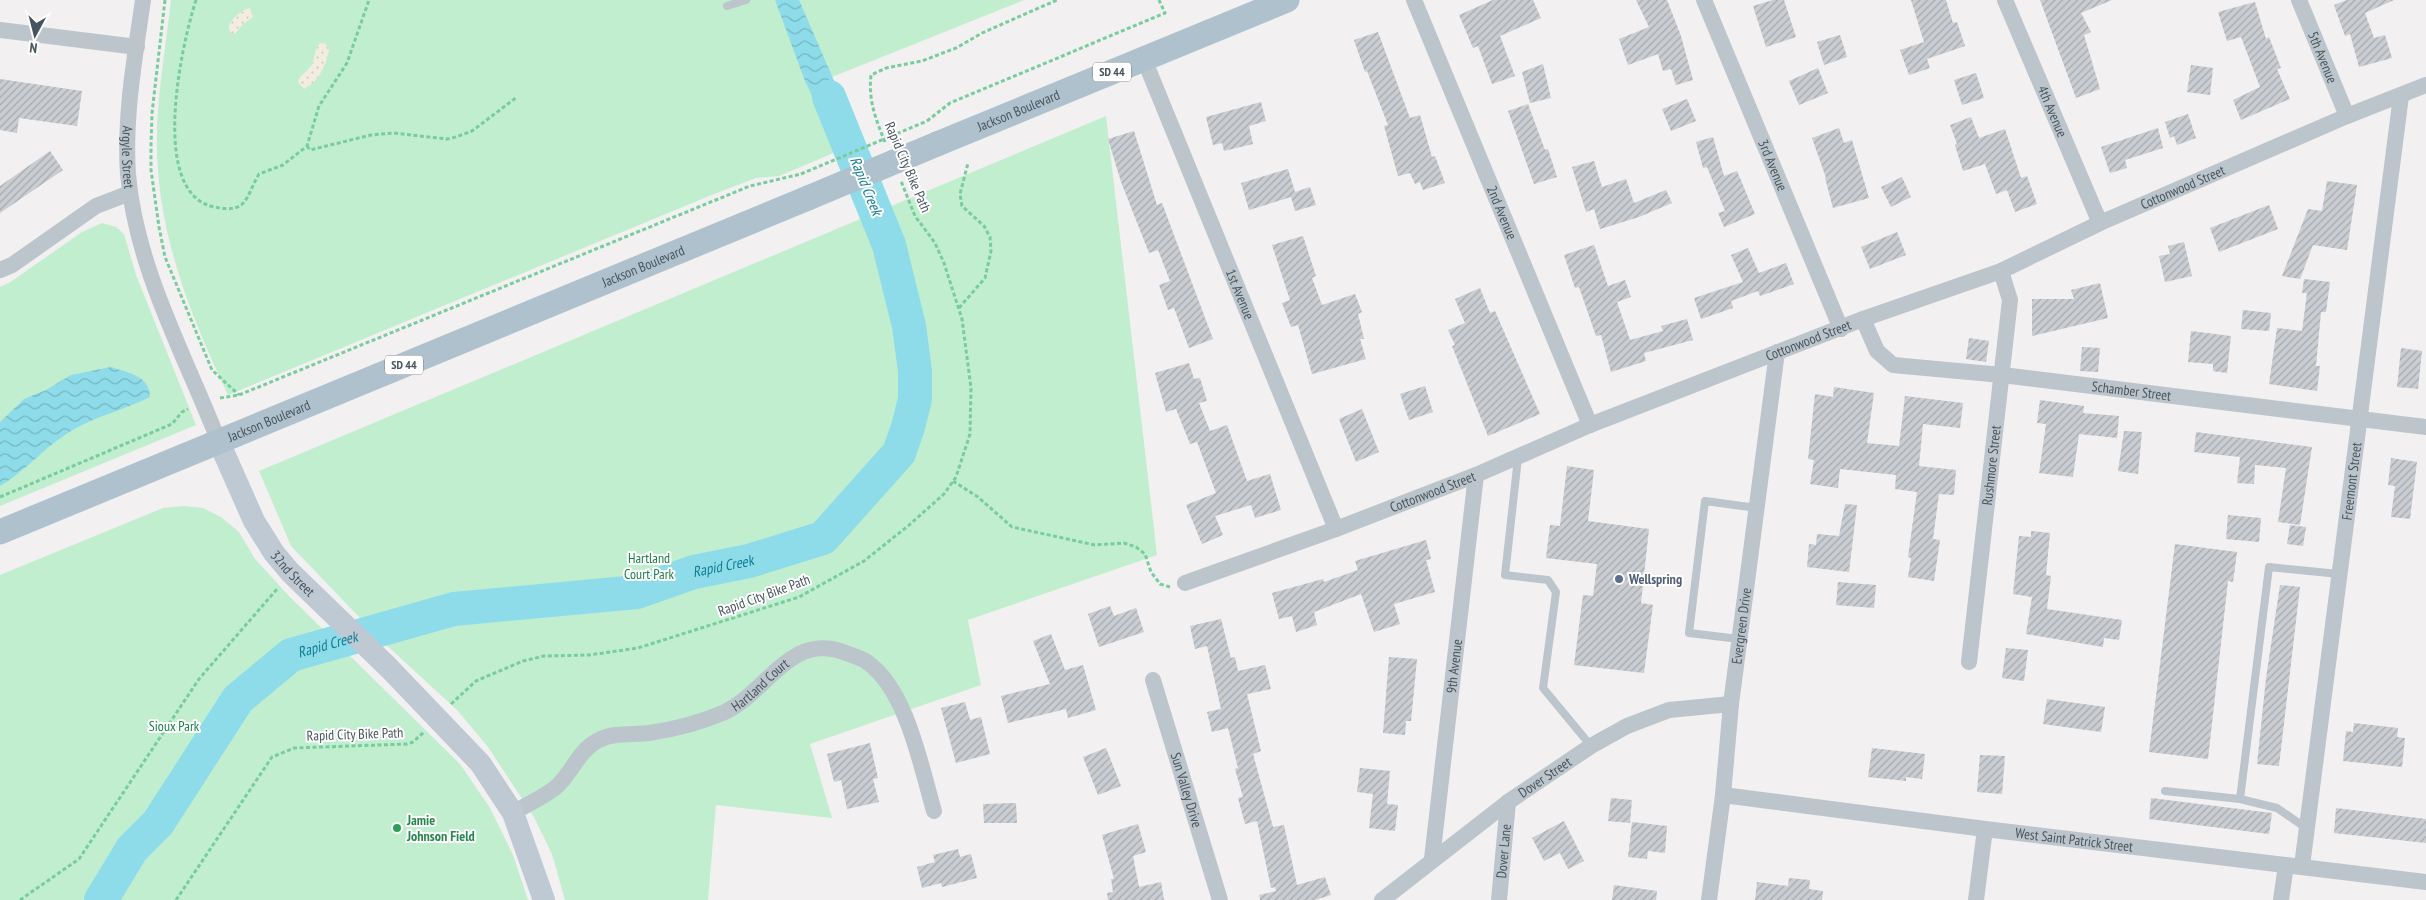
<svg xmlns="http://www.w3.org/2000/svg" width="2426" height="900" font-family="'PT Sans Narrow',sans-serif">
  <style>
    .green { fill: #c0eecf }
    .sand { fill: url(#sand-dots) }
    .water { fill: url(#water-waves) }
    .lines { fill: none; stroke-linecap: round; stroke-linejoin: round }
    .river { stroke: #8edcea; stroke-width: 34 }
    .building { fill: url(#building-hatch) }
    .path { stroke: #78cc9e; stroke-width: 3; stroke-dasharray: 4 2.5; stroke-linecap: butt }
    .lane { stroke: #bcc5cc; stroke-width: 8 }
    .street { stroke: #bcc5cc; stroke-width: 16 }
    .secondary { stroke: #bec9d3; stroke-width: 22 }
    .primary { stroke: #b0c1ce; stroke-width: 25 }
    .path-bridge { stroke: #78cc9e; stroke-width: 3; stroke-dasharray: 4 2.5; stroke-linecap: butt }
    .primary-bridge { stroke: #b0c1ce; stroke-width: 25 }
    .service-dot { fill: #5c6f8a; stroke: #fff; stroke-width: 2 }
    .leisure-dot { fill: #2e9e5b; stroke: #fff; stroke-width: 2 }
    .labels { text-anchor: middle; stroke-width: 4; stroke-linejoin: round; paint-order: stroke }
    .shield { fill: #fff; stroke: #7f878e; stroke-width: 1 }
    .shield-label { font-size: 12px; font-weight: bold; fill: #48545d }
    .street-label { font-size: 14px; fill: #48545d; stroke: #fff }
    .park-label { font-size: 14px; fill: #1a7d46; stroke: #fff }
    .service-label { font-size: 14px; font-weight: bold; fill: #4e5e75; stroke: #fff; text-anchor: start }
    .leisure-label { font-size: 14px; font-weight: bold; fill: #27864d; stroke: #fff; text-anchor: start }
    .water-label { font-size: 15px; font-style: italic; fill: #107d91; stroke: #fff }
  </style>
  <defs>
    <pattern id="sand-dots" width="8" height="8" patternUnits="userSpaceOnUse" patternTransform="scale(1.25)"><rect width="8" height="8" fill="#f3ece1"/><path d="M2 2h.1M6 6h.1" fill="none" stroke="#d2ccc3" stroke-width="1.8" stroke-linecap="round"/></pattern>
    <pattern id="water-waves" width="16" height="10" patternUnits="userSpaceOnUse" patternTransform="scale(1.25)"><rect width="16" height="10" fill="#8edcea"/><path d="M0 5q4-4 8 0t8 0" fill="none" stroke="#76b5c1"/></pattern>
    <pattern id="building-hatch" width="6" height="6" patternUnits="userSpaceOnUse" patternTransform="scale(1.25)"><rect width="6" height="6" fill="#cacdd2"/><path d="M-1 1l2-2M0 6l6-6M5 7l2-2" fill="none" stroke="#a6a9ae"/></pattern>
  </defs>
  <rect width="100%" height="100%" fill="#f2f0f0"/>
  <path class="green" d="M171,0H1024L822,81L848,147L779,176L756,178L714,194L228,395C194,323 164,250 158,171C153,114 165,56 171,0Z
    M1106,116L1157,555L968,620L981,685L810,744L832,818L716,805L708,900H565L552,854L534,817L488,747L457,710L382,641L291,546L259,471Z
    M102,223L116,227L124,234L136,275L196,425L0,506V287L9,283L82,232Z
    M184,506L203,508L221,517L239,532L255,559L289,596L460,764L490,808L513,855L528,900H0V575L163,508Z"/>
  <path class="sand" d="M250,8L253,17L242,25L235,34L231,33L228,27C232,19 240,10 250,8Z
    M320,43H325L329,50C326,65 319,82 304,89L298,82C301,73 306,73 311,66C316,59 313,50 320,43Z"/>
  <path class="water" d="M775,0H799L858,136L836,145L805,81Z
    M111,367C129,373 150,376 150,397C122,411 91,417 65,435C42,450 24,472 0,486V422L24,399L46,390L71,375Z"/>
  <g class="lines">
    <path class="river" id="s1" d="M101,900L132,849L158,823L238,699L291,655L454,609L637,592L694,572L749,561L823,538L899,453L908,427L915,399V371L909,326L889,245L829,97"/>
  </g>
  <path class="building" d="M1493,0H1533L1541,18L1500,36L1515,76L1492,84L1478,46L1473,48L1459,15Z
    M1636,0H1667L1681,36L1693,80L1676,85L1671,69L1663,71L1658,54L1628,65L1619,39L1649,27Z
    M1773,0H1784L1796,37L1766,47L1753,6Z
    M1911,0H1946L1953,23L1957,22L1965,46L1927,59L1930,68L1909,75L1900,50L1924,42Z
    M2040,0H2112L2081,13L2091,32L2084,35L2100,89L2076,98Z
    M2347,0H2394L2365,13L2374,38L2385,35L2392,58L2359,67L2350,34L2345,36L2334,5Z
    M2255,2L2266,39L2269,37L2281,68L2277,69L2290,99L2241,120L2233,100L2260,87L2241,37L2227,41L2218,12Z
    M1378,32L1410,118L1420,115L1432,157L1435,156L1445,183L1423,190L1420,182L1415,184L1410,173L1398,176L1384,126L1388,125L1367,71L1365,72L1354,40Z
    M1840,35L1847,57L1824,65L1817,42Z
    M1543,64L1551,98L1530,103L1522,72Z
    M2191,65L2213,68L2210,95L2187,92Z
    M1818,68L1828,93L1799,105L1789,81Z
    M1976,73L1984,98L1962,105L1954,80Z
    M0,79L82,91L77,126L19,118L17,133L0,130Z
    M1687,99L1696,121L1671,131L1662,109Z
    M1261,102L1266,121L1249,126L1253,144L1224,151L1222,143L1213,145L1206,117Z
    M1528,104L1545,150L1548,149L1557,177L1534,184L1508,111Z
    M2188,114L2196,138L2177,145L2174,136L2170,138L2165,122Z
    M1971,117L1979,138L2005,129L2021,178L2027,176L2037,204L2015,212L2007,190L1996,194L1985,164L1963,171L1955,145L1957,144L1950,125Z
    M1839,128L1844,143L1852,140L1869,198L1833,208L1825,178H1826L1812,138Z
    M2158,128L2163,148L2125,160L2127,168L2110,173L2101,147Z
    M1134,131L1157,205L1162,203L1213,339L1189,348L1174,308L1168,310L1159,285L1170,281L1158,250L1149,253L1121,182L1108,139Z
    M1713,137L1724,176L1737,171L1755,214L1724,227L1718,213L1725,211L1707,167L1703,168L1696,142Z
    M50,151L63,170L0,213V186Z
    M1594,161L1602,187L1626,179L1634,203L1666,190L1672,203L1639,217L1600,229L1594,209L1586,212L1572,167Z
    M1288,169L1295,192L1310,187L1316,205L1295,211L1291,197L1249,210L1241,183Z
    M1902,177L1911,197L1891,207L1881,187Z
    M2327,181L2357,185L2347,250L2313,245L2300,279L2282,276L2308,209L2322,211Z
    M2269,205L2278,229L2219,252L2210,228Z
    M1897,232L1906,255L1870,269L1861,247Z
    M1303,236L1316,276L1312,278L1322,305L1355,294L1362,312L1358,314L1364,339H1360L1366,359L1312,374L1298,325L1291,327L1282,303L1290,300L1272,245Z
    M2184,242L2192,276L2165,282L2159,256L2170,254L2168,246Z
    M1594,245L1608,286L1625,280L1631,297L1617,302L1630,340L1663,331L1661,326L1687,319L1693,340L1644,353L1646,361L1611,372L1601,335L1596,336L1579,287L1575,288L1564,255Z
    M1748,248L1759,273L1786,263L1794,284L1760,296L1758,291L1731,301L1733,308L1701,319L1694,298L1743,282L1731,255Z
    M2304,279L2330,282L2326,312H2321L2316,366H2320L2317,391L2269,384L2277,328L2302,331L2307,293H2302Z
    M2100,283L2108,318L2032,336V299H2074L2071,290Z
    M1480,288L1490,313L1495,311L1540,414L1488,436L1452,346L1455,345L1448,330L1465,323L1455,299Z
    M2243,310L2271,313L2269,331L2241,329Z
    M2191,331L2231,336L2227,373L2213,371V364L2188,362Z
    M1969,338L1989,341L1986,362L1966,359Z
    M2082,347L2100,348L2098,372L2080,371Z
    M2401,348L2422,351L2418,389L2397,387Z
    M1189,363L1194,379L1200,378L1207,401L1199,403L1210,431L1227,425L1247,481L1270,474L1281,510L1255,518L1251,505L1215,516L1223,535L1202,544L1186,505L1216,493L1197,442L1190,444L1176,409L1166,412L1155,373Z
    M1425,386L1433,412L1409,420L1400,394Z
    M1834,387L1874,393L1867,443L1899,446L1905,396L1963,403L1960,428L1923,424L1919,466L1956,470L1954,495L1939,494L1933,539L1940,540L1934,581L1908,577L1911,558L1908,557L1917,492L1895,489L1896,475L1840,469L1838,488L1810,484L1814,460L1808,459L1815,394L1833,397Z
    M2040,400L2084,406L2083,413L2119,416L2117,438L2079,434L2073,477L2039,473L2046,424L2037,423Z
    M1362,409L1379,452L1356,462L1339,419Z
    M2124,431L2142,432L2138,474L2118,471Z
    M2196,432L2312,447L2300,525L2278,522L2286,468L2255,465L2254,484L2237,483L2240,457L2194,452Z
    M2391,458L2417,462L2410,519L2391,517L2395,486L2388,485Z
    M1567,466L1594,470L1588,521L1649,529L1641,603L1653,605L1644,673L1574,665L1583,595L1593,596L1597,564L1546,558L1550,525L1560,526Z
    M1845,504L1857,505L1849,572L1807,567L1809,544L1816,545L1817,534L1839,536Z
    M2228,515L2261,518L2259,542L2226,539Z
    M2290,525L2306,527L2303,546L2287,544Z
    M2031,531L2050,533L2046,575L2051,576L2047,609L2122,620L2119,640L2104,638L2103,647L2026,634L2032,597L2013,594L2019,536L2031,537Z
    M1426,540L1431,559L1426,560L1435,592L1394,604L1400,624L1374,632L1361,594L1314,612L1317,625L1296,632L1292,616L1279,619L1272,593L1323,579L1324,582L1358,570L1355,561Z
    M2175,544L2237,552L2233,582L2228,581L2208,759L2149,752Z
    M1838,582L1876,585L1874,608L1836,605Z
    M2280,585L2300,587L2279,766L2257,764L2266,678Z
    M1110,606L1114,616L1136,608L1144,632L1099,647L1088,614Z
    M1221,619L1231,658L1235,657L1238,671L1265,665L1271,689L1247,694L1261,751L1253,754L1273,827L1284,825L1297,885L1325,877L1331,895L1315,900H1260L1259,895L1276,891L1275,887L1271,888L1257,821L1245,824L1238,798L1243,797L1235,769L1238,768L1228,728L1212,732L1207,712L1221,709L1207,646L1195,649L1190,626Z
    M1051,634L1065,670L1083,665L1096,710L1068,718L1066,709L1008,723L1001,696L1050,684L1033,641Z
    M2006,648L2028,650L2024,681L2002,678Z
    M1389,657L1417,659L1411,721H1406L1405,735L1383,733Z
    M2047,699L2105,707L2101,732L2043,724Z
    M965,702L970,720L981,717L990,754L956,763L941,708Z
    M2354,723L2398,728L2397,737L2405,738L2402,767L2343,761L2346,731L2353,732Z
    M870,743L878,778L873,779L879,802L847,809L841,780L834,782L827,754Z
    M1106,748L1121,786L1098,795L1083,757Z
    M1872,748L1925,754L1922,779L1906,777V781L1868,777Z
    M1980,755L2005,756L2002,794L1977,792Z
    M1360,768L1390,771L1387,804L1398,805L1395,831L1369,828L1373,794L1357,792Z
    M1611,798L1632,800L1630,823L1608,821Z
    M2151,798L2272,813L2269,834L2149,819Z
    M1016,803L1017,823H984L983,804Z
    M2336,808L2426,819V843L2334,833Z
    M1564,821L1584,861L1568,869L1560,853L1544,861L1532,838Z
    M1632,822L1667,826L1665,853L1648,851L1647,859L1628,857Z
    M1138,824L1146,852L1133,856L1139,887L1161,882L1164,900H1108L1107,893L1113,892L1111,879H1114L1102,835Z
    M958,849L960,857L971,854L977,878L942,887L941,883L922,888L917,867L935,862L933,855Z
    M1789,878L1810,880L1809,889L1823,891L1822,900H1755L1757,882L1788,886Z
    M1614,885L1657,891L1656,900H1612Z"/>
  <g class="lines">
    <path class="path" d="M165,0L152,113L151,145V170L159,227L165,257L212,370L239,395
      M196,0C182,43 148,193 214,207C248,214 245,198 259,174L283,165L307,146L319,106L347,63L369,0
      M927,121L950,103L1165,13L1159,0
      M885,142C876,120 868,100 871,75L886,68L922,61L956,48L982,33L1057,0
      M307,146L310,150L371,135L394,133L447,139L456,137L472,131L517,97
      M959,308L985,278L991,251L990,237L984,226L962,206L960,194L968,163
      M220,398L239,395L750,186L801,174
      M953,481L978,497L1012,527L1095,545L1124,543L1136,547L1145,554L1151,572L1160,584L1170,587
      M0,497L172,424L182,412L188,409
      M451,704L476,681L523,661L544,656L589,655L638,648L799,597L864,561L908,526L944,494L956,477L970,434L971,388L962,319L944,263L935,243L915,216L901,181
      M20,900L79,859L199,679L277,589
      M176,900L272,757L294,748L407,744L413,742L424,732"/>
    <path class="lane" d="M727,6L746,0
      M1518,458L1505,575L1548,580L1556,592L1543,688L1591,746
      M1739,639L1689,633L1705,501L1757,508
      M2165,791L2240,799
      M2306,828L2277,808L2240,799L2269,567L2339,574"/>
    <g class="street">
      <path id="s2" d="M143,0C135,56 124,117 128,174C136,268 185,355 219,442"/>
      <path id="s3" d="M1414,0L1590,425"/>
      <path id="s4" d="M1704,0L1841,329"/>
      <path id="s5" d="M2005,0L2100,223"/>
      <path id="s6" d="M2299,0L2347,116"/>
      <path d="M0,30L137,47"/>
      <path id="s7" d="M1144,59L1336,529"/>
      <path d="M0,270L12,265L96,206L130,193"/>
      <path id="s8" d="M1863,319L1877,351L1893,365L2002,375L2426,427"/>
      <path id="s9" d="M1185,583L1336,529L1476,475L1590,425L1863,319L2001,271L2100,223L2347,116L2426,85"/>
      <path id="s10" d="M1969,662L2010,300L2001,271"/>
      <path id="s11" d="M1153,680L1220,900"/>
      <path id="s12" d="M1723,795L1985,829L2426,882"/>
      <path id="s13" d="M513,813C526,805 542,798 555,788C572,774 577,752 597,741C612,732 633,735 649,733C676,729 700,723 725,712C754,698 771,669 799,654C815,646 831,647 846,653C853,656 862,658 867,662C907,690 921,767 934,811"/>
      <path id="s14" d="M1432,859L1476,475"/>
      <path id="s15" d="M2302,866L2401,96"/>
      <path id="s16" d="M1382,900L1508,802L1591,746L1627,726L1669,710L1731,704"/>
      <path id="s17" d="M1499,900L1508,802"/>
      <path id="s18" d="M1709,900L1723,795L1731,704L1777,352"/>
      <path d="M1976,900L1985,829"/>
      <path d="M2281,900L2286,865"/>
    </g>
    <path class="secondary" id="s19" d="M219,442L254,521L274,553L290,572L389,668L480,763L513,813L544,900"/>
    <g class="primary">
      <path id="s20" d="M937,144L1287,0"/>
      <path id="s21" d="M0,532L808,198"/>
    </g>
    <path class="path-bridge" d="M801,174L927,121"/>
    <path class="primary-bridge" d="M808,198L937,144"/>
  </g>
  <circle class="service-dot" cx="1619" cy="579" r="5"/>
  <circle class="leisure-dot" cx="397" cy="828" r="5"/>
  <g class="labels">
    <g class="shield">
      <rect x="1093" y="62.5" width="38" height="19" rx="4"/>
      <rect x="385" y="355.5" width="38" height="19" rx="4"/>
    </g>
    <g class="shield-label">
      <text x="1112" y="76">SD 44</text>
      <text x="404" y="369">SD 44</text>
    </g>
    <g class="street-label">
      <text dy="5" stroke="none"><textPath href="#s6" startOffset="62">5th Avenue</textPath></text>
      <text dy="5" stroke="none"><textPath href="#s20" startOffset="88">Jackson Boulevard</textPath></text>
      <text dy="5" stroke="none"><textPath href="#s5" startOffset="121">4th Avenue</textPath></text>
      <text dy="5" stroke="none"><textPath href="#s2" startOffset="158">Argyle Street</textPath></text>
      <text dy="5" stroke="none"><textPath href="#s4" startOffset="179">3rd Avenue</textPath></text>
      <text transform="translate(908 167) rotate(67)" y="5">Rapid City Bike Path</text>
      <text dy="5" stroke="none"><textPath href="#s9" startOffset="1074">Cottonwood Street</textPath></text>
      <text dy="5" stroke="none"><textPath href="#s3" startOffset="230">2nd Avenue</textPath></text>
      <text dy="5" stroke="none"><textPath href="#s21" startOffset="696">Jackson Boulevard</textPath></text>
      <text dy="5" stroke="none"><textPath href="#s7" startOffset="254">1st Avenue</textPath></text>
      <text dy="5" stroke="none"><textPath href="#s9" startOffset="669">Cottonwood Street</textPath></text>
      <text dy="5" stroke="none"><textPath href="#s8" startOffset="296">Schamber Street</textPath></text>
      <text dy="5" stroke="none"><textPath href="#s21" startOffset="291">Jackson Boulevard</textPath></text>
      <text dy="5" stroke="none"><textPath href="#s10" startOffset="198">Rushmore Street</textPath></text>
      <text dy="5" stroke="none"><textPath href="#s15" startOffset="388">Freemont Street</textPath></text>
      <text dy="5" stroke="none"><textPath href="#s9" startOffset="264">Cottonwood Street</textPath></text>
      <text dy="5" stroke="none"><textPath href="#s19" startOffset="152">32nd Street</textPath></text>
      <text transform="translate(764 595) rotate(-20)" y="5">Rapid City Bike Path</text>
      <text dy="5" stroke="none"><textPath href="#s18" startOffset="276">Evergreen Drive</textPath></text>
      <text dy="5" stroke="none"><textPath href="#s14" startOffset="194">9th Avenue</textPath></text>
      <text dy="5" stroke="none"><textPath href="#s13" startOffset="289">Hartland Court</textPath></text>
      <text transform="translate(355 734) rotate(-2)" y="5">Rapid City Bike Path</text>
      <text dy="5" stroke="none"><textPath href="#s16" startOffset="204">Dover Street</textPath></text>
      <text dy="5" stroke="none"><textPath href="#s11" startOffset="115">Sun Valley Drive</textPath></text>
      <text dy="5" stroke="none"><textPath href="#s12" startOffset="354">West Saint Patrick Street</textPath></text>
      <text dy="5" stroke="none"><textPath href="#s17" startOffset="49">Dover Lane</textPath></text>
    </g>
    <g class="park-label">
      <text x="649" y="563">Hartland<tspan x="649" dy="16">Court Park</tspan></text>
      <text x="174" y="731">Sioux Park</text>
    </g>
    <g class="service-label">
      <text x="1629" y="584">Wellspring</text>
    </g>
    <g class="leisure-label">
      <text x="407" y="825">Jamie<tspan x="407" dy="16">Johnson Field</tspan></text>
    </g>
    <g class="water-label">
      <text transform="translate(866 186) rotate(68)" y="5">Rapid Creek</text>
      <text dy="5" stroke="none"><textPath href="#s1" startOffset="756">Rapid Creek</textPath></text>
      <text dy="5" stroke="none"><textPath href="#s1" startOffset="351">Rapid Creek</textPath></text>
    </g>
  </g>
  <g transform="translate(35 35) rotate(187)" stroke="#ffffff" stroke-width="4" paint-order="stroke">
  <path d="M0-4L9 19L0 12L-9 19Z" fill="#48545d"/>
  <text y="-8" font-size="14" font-weight="bold" text-anchor="middle" fill="#48545d">N</text>
  </g>
</svg>
